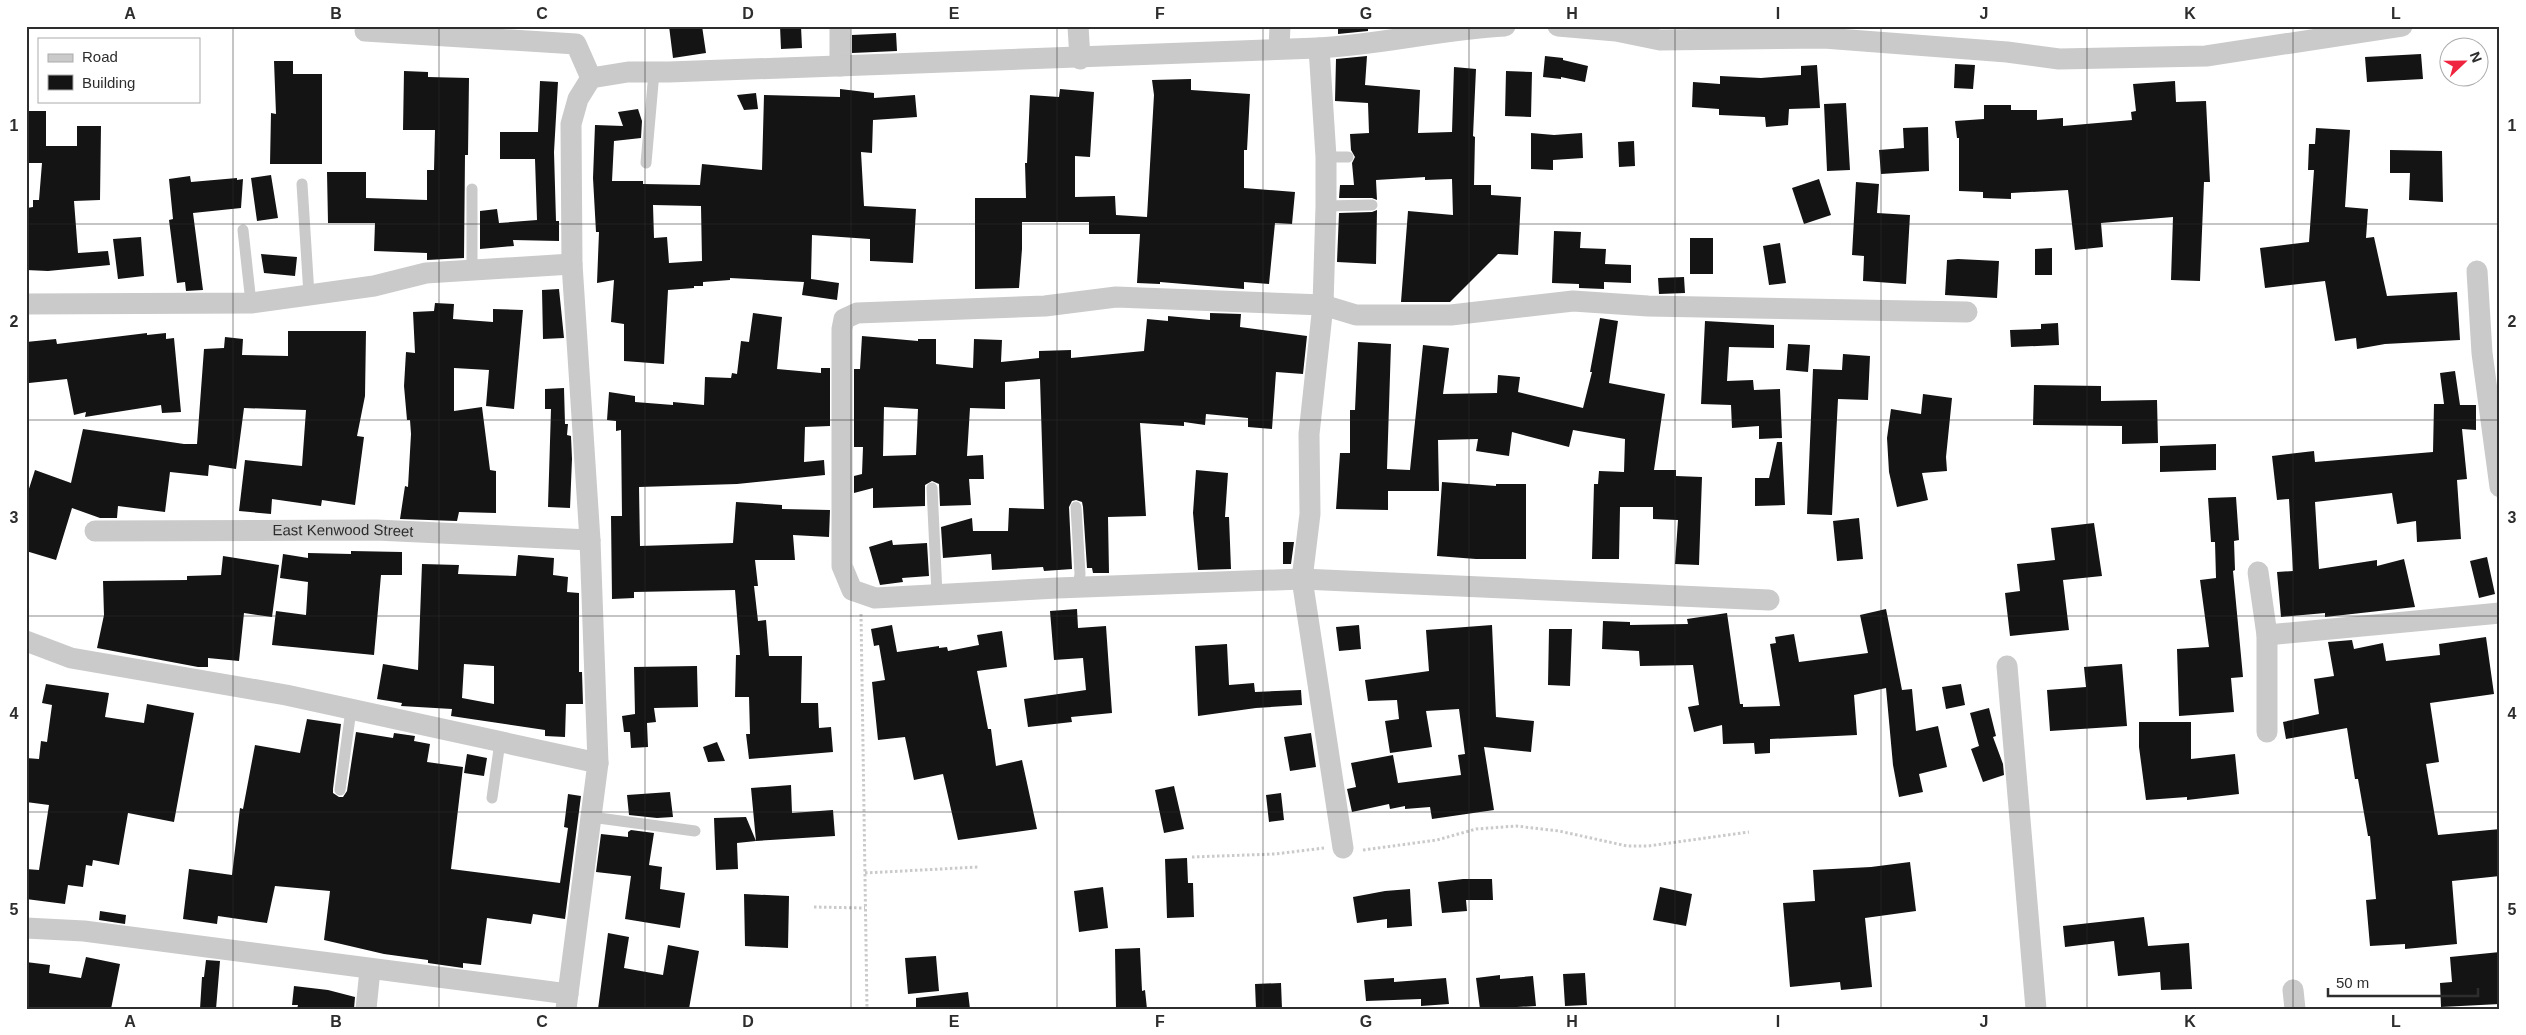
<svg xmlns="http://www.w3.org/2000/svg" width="2526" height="1035" font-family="Helvetica,sans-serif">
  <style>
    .building { fill: #141414; fill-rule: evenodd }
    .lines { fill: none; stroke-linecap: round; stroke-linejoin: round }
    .path { stroke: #cacaca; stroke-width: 3; stroke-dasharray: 2.5 2.5; stroke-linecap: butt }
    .lane { stroke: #cacaca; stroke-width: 11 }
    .street { stroke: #cacaca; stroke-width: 21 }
    .grid { fill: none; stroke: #2d2d2d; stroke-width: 1; stroke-opacity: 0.55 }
    .labels { text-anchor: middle; stroke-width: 5; stroke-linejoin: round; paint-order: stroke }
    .street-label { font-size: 15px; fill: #2d2d2d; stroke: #fff }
    .neatline { fill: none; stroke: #2d2d2d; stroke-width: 2 }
    .grid-label { font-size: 16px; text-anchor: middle; font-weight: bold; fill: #2d2d2d }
  </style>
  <rect width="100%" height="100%" fill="#fff"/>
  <path class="building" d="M669,26H702L706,53L673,58Z
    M780,26H801L802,48L781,49Z
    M1338,26H1368V31L1338,34Z
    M896,33L897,51L852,53V35Z
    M2421,54L2423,79L2367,82L2365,57Z
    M1367,56L1365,85L1420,90L1418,133L1452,132L1454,67L1476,69L1473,136L1475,137L1474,185H1491V195L1521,197L1518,255L1498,254L1450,302H1401L1408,211L1453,215L1452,179L1425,180V177L1376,180L1377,200L1372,198H1339L1340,185H1354L1352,163L1355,157L1351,150L1350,134L1369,133L1368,103L1335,101L1336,59Z
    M1545,56L1563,58V60L1588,66L1585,82L1561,77V79L1543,77Z
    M274,61H293V74H322V164H270L271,113L276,114Z
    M1955,64L1975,65L1973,89L1954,88Z
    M1817,65L1820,108L1789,109L1788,125L1766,127L1765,117L1719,115V109L1692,107L1693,82L1720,84V76L1761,78L1801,75V66Z
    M404,71L428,72V77L469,78L468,155H465L464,258L427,260V253L374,251L375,223H328L327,172H366V198L427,200V170H434L435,130H403Z
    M1506,71L1532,72L1531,117L1505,116Z
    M1191,79V90L1250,94L1247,150H1244V188L1295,192L1292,224L1275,223L1269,284L1244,282V289L1160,282V284L1137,283L1140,234H1089V222H1022V249L1019,288L975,289V198H1026L1025,163H1027L1030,95L1059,97L1060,89L1094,92L1090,157L1075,156V197L1115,196L1116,215L1147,217L1154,95L1152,80Z
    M540,81L558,82L554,152L556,221H559V241L513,240L514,246L480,249V211L497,209L499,223L537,220L535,159H500V132H538Z
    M2175,81L2176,102L2206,101L2210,182H2204L2200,281L2171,280L2173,217L2101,223L2103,247L2075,250L2068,190L2011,193V199L1983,198V192L1959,191V138H1957L1955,121L1984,119V105H2011V110H2037V120L2063,118V126L2132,120L2131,112L2136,111L2133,84Z
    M840,89L874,93V98L915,95L917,117L873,120L872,153L861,152L864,206L916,209L913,263L870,261V239L812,235L811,279L839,283L837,300L802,295L804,282L730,278V280L703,282V286H694V288L668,290L664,364L624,361V324L611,322L614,280L597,283L599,232H596L593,178L595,125L623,126L618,112L638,109L642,121L641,138L614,141L612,181H643V184L700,185L702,164L762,170L764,95L840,97ZM653,205L701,206L702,261L669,263L667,237L654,238Z
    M756,93L758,109L744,110L737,95Z
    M1846,103L1850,170L1827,171L1824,104Z
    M28,111H46V146H77V126H101L100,200L74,201L78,253L108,251L110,265L48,271L26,270L27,208L33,207V200H39L42,163H28Z
    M1928,127L1929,171L1881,174L1879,150L1904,148L1903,128Z
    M2316,128L2350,130L2345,207L2368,209L2366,238L2374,237L2387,296L2457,292L2460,340L2385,344L2357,349L2356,338L2335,341L2325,281L2265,288L2260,248L2309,242L2314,170H2308L2309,144H2315Z
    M1531,133L1554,135L1582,133L1583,158L1553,160V170L1531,169Z
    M1634,141L1635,166L1619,167L1618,142Z
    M2390,150L2442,151L2443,202L2409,200L2410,173H2390Z
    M271,175L278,218L257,221L251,178Z
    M190,176L191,182L237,178V180L243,179L241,208L193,213L203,290L186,291L185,282L177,283L169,220L173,219L169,179Z
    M1819,179L1831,215L1804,224L1792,188Z
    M1856,182L1879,184L1877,213L1910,215L1906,284L1863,281L1864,256L1852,255Z
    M1377,210L1376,264L1337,262L1339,213L1372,212Z
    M1554,231L1581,232L1580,248L1606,249L1605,264L1631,265V283L1604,282V289L1579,288V284L1552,283Z
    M141,237L144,276L118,279L113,239Z
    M1690,238H1713V274H1690Z
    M1780,243L1786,283L1769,285L1763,246Z
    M2052,248V275H2035V249Z
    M261,254L297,257L295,276L264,273Z
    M1958,259L1999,261L1997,298L1945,295L1947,260Z
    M1684,277L1685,293L1659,294L1658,278Z
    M559,289L564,338L543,339L542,290Z
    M435,303L454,304L453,319L493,322V309L523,310L514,409L486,406L489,370L454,368V411L482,407L490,470L496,471V513L459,512L457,521L400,519L405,486L408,487L411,434L410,420H407L404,386L406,352L415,353L413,312L434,311Z
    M753,313L782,317L777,369L821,373V368H830V426L805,427L804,462L824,460L825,475L737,484L639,487L640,546L733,543L736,502L782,505V509L830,510L829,537L793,535L795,560H755L758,586H754L758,621L766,620L769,656H802L801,703H818L819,728L831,727L833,752L749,759L746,734H750L749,697H735L736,655H740L735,590L634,592V598L612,599L611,516H622L621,430L616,431V421L607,420L609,392L635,396V402L673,405V402L704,405L705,377L731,378L732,373L737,374L741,341L749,342Z
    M1210,313L1241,314L1240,327L1307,336L1303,374L1276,372L1272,429L1248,427V418L1206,414L1205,425L1184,422V426L1140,423L1146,516L1108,517L1109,573H1093L1092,568H1087L1083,507L1082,502L1076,500L1072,501L1069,507L1072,569L1044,571L1043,567L992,570L991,554L943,558L941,527L972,518L973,531H1008L1009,508L1044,509L1040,379L1005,382V409L970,408L967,456L983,455L984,479H969L971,505L940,506L939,484L932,481L925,485V506L873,508V488L854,493V476L862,474L863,447H854V369H860L862,336L918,341V339H936V364L973,368L974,339L1002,340L1001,362L1039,358V351L1071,350V358L1144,351L1147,319L1168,321V316L1210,320ZM884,407L918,409L916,455L883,456Z
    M1600,318L1618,321L1609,383L1665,394L1654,470H1676V476L1702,477L1699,565L1675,564L1678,520L1653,519V507H1620L1619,559H1592L1594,484H1598L1599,471L1624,472L1625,439L1573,430L1569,447L1512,432L1509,456L1476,451L1478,439L1438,440L1439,491H1388V510L1336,509L1340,453H1350V410H1355L1358,342L1391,344L1387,469L1410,470L1423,345L1449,348L1443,394L1497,393L1498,375L1520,377L1518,392L1583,408L1592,372H1590Z
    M1705,321L1774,325V348L1729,347L1727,381L1753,380L1754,390L1780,389L1782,438L1759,439V426L1732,428L1731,405L1701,404Z
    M2058,323L2059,345L2011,347L2010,330L2041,329V324Z
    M288,331H366L365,396L357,436L364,437L355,505L322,500L321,506L272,499L271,514L239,511L245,460L302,466L306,410L244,408L236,469L209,465L208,476L170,472L165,512L118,506L117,518H100L72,508L56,560L26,551V498L35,470L71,483L83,429L184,444H197L204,349L224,348L225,337L243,339L242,355L288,356Z
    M147,333V335L166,333V339L174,338L181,412L162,413L161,405L85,417L86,412L74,415L67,379L29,383L26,342L56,339L57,344Z
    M1788,344L1810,345L1808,372L1786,370Z
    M1843,354L1870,356L1868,400L1838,399L1832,515L1807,514L1813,369L1842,370Z
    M2455,371L2460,405H2476V430L2462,429L2467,479L2457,480L2461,539L2417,542L2416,521L2397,524L2392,493L2315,502L2319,569L2377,560V566L2404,559L2415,607L2325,617V613L2281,617L2277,572L2293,571L2289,499L2277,500L2272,456L2314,451L2315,462L2433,452L2434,404H2444L2440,373Z
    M2034,385L2101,386V401L2157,400L2158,443L2122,444V426L2033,425Z
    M564,388L565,424H568L567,435L571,436L572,459L570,508L548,507L551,409H545V389Z
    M1923,394L1952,398L1946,457L1947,471L1922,473L1928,500L1897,507L1889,472L1887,438L1891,409L1921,414Z
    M1777,442H1782L1785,505L1755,506V478H1769Z
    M2216,444V470L2160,472V446Z
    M1196,470L1228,473L1225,517H1229L1231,569L1198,570L1193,513Z
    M1442,482L1496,486V484H1526V559H1476L1437,556Z
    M2236,497L2239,540L2234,541L2235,570L2233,571L2243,677L2231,678L2234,712L2179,716L2177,649L2209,647L2200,580L2216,578L2215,542H2211L2208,498Z
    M1859,518L1863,559L1837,561L1833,521Z
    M2094,523L2102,576L2063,580L2069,630L2010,636L2005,593L2020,591L2017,564L2055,560L2051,528Z
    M892,540L893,545L927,543L929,576L902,578L903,582L880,585L869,547Z
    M1283,542H1294L1291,564H1283Z
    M351,551L402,552V575H381L374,655L272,645L276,611L306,615L308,582L280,578L283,554L308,558V553L351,554Z
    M518,555L554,558L553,575L568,577L567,592L579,593V672H582L583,704H566L565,737L545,736V730L451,716L452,709L401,706L402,703L377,699L383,664L418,670L422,564L459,565L458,574L516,576ZM464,664L494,666V704L462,698Z
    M223,556L279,565L272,617L244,613L239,661L208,658V667H198L97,648L104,615L103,581L187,580V576L221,575Z
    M2487,557L2495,594L2479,598L2470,561Z
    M1077,609L1078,628L1106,626L1112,713L1071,717L1072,722L1028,727L1024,699L1086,690L1083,658L1054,660L1050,611Z
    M1886,609L1902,690L1912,689L1916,731L1938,726L1947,767L1919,774L1923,792L1899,797L1893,765L1886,688L1854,695L1857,735L1770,739V753L1755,754L1754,743L1723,744L1722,725L1694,732L1688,707L1699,705L1693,665L1640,666L1639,651L1602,649L1603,621L1630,622V625L1688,624L1687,619L1727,613L1740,704H1743V707L1780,706L1770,644L1776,643L1775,637L1794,634L1799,662L1868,653L1860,615Z
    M892,625L897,652L939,646V648L947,647L948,651L979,645L977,635L1002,631L1007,667L977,671L988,729H991L996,766L1022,760L1037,829L958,840L943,774L914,780L905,737L878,740L872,682L885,680L879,645L874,646L871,629Z
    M1359,625L1361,649L1339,651L1336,627Z
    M1492,625L1496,717L1534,721L1531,752L1484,747L1494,810L1432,819L1430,807L1405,809V806L1390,809L1389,804L1352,812L1347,789L1356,787L1351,763L1393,755L1398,783L1461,775L1458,755L1465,754L1459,709L1426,711L1432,747L1390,753L1385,721L1399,719L1397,700L1368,701L1365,680L1429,671L1426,630Z
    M1549,629H1572L1570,686L1548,685Z
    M2486,637L2494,694L2430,703L2439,762L2426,764L2438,835L2500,829V876L2452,881L2457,944L2405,949V944L2370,946L2366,900L2376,899L2370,836H2368L2358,779H2355L2347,728L2286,739L2283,722L2319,714L2314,679L2334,676L2328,642L2352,640L2354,649L2383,643L2386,661L2440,655L2439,644Z
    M1227,644L1229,685L1254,683L1255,692L1301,690L1302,705L1256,708L1198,716L1195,646Z
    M2122,664L2127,726L2050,731L2047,690L2086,687L2084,667Z
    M697,666L698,707L654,708L656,722L647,723L648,747L631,748L630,732H624L622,716L635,714L634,667Z
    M46,684L109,693L105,717L144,723L147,704L194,713L174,822L128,813L119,865L93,860L92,866L86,865L83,887L68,885L65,904L26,899V869L39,870L49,805L26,802V758L39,759L41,741L47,742L52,705L42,703Z
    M1961,684L1965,705L1946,709L1942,687Z
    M1989,708L1996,736L1993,737L2003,764L2004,775L1983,782L1971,749L1979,746L1970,713Z
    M307,719L341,724L333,789V793L339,797H343L347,791L356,732L393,738L394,733L415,736L414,741L430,744L427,762L463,767L451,869L560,883L568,828L564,827L568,794L581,796L565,919L533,914L531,924L487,918L481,965L463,963V968L428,963V960L384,954L324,940L330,891L275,886L267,923L218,916L217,924L183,919L189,869L232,875L240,808L243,809L255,745L300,753Z
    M2139,722H2191V759L2235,754L2239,794L2187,800V797L2146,800L2139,747Z
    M1311,733L1316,767L1290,771L1284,737Z
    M717,742L725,761L708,762L703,747Z
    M467,754L487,758L484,776L464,773Z
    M791,785L792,813L833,810L835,836L756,841L751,788Z
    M1174,786L1184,829L1164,833L1155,790Z
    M670,792L673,817L657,818L629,815L627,795Z
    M1281,793L1284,820L1269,822L1266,795Z
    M746,817L756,841L737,843L738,869L716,870L714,818Z
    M631,830L654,833L649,865L662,867L660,889L685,893L680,928L625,919L631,876L596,872L601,834L628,837V832Z
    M1187,858L1188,883H1193L1194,917L1167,918L1165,859Z
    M1910,862L1916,911L1865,918L1872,987L1841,990L1840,982L1790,987L1783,903L1815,901L1813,870L1871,867Z
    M1463,879H1492L1493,900H1466L1467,911L1442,913L1438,882Z
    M1103,887L1108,928L1079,932L1074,891Z
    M1660,887L1692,894L1686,926L1653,920Z
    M1410,889L1412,926L1387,928V919L1357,923L1353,897L1385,891Z
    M744,894L789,896L788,948L745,946Z
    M100,911L126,915L125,924L99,920Z
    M2144,917L2148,946L2189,943L2192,989L2161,990L2160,972L2118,976L2114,941L2065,947L2063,926Z
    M608,933L629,937L624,968L663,975L668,945L699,951L689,1009H598Z
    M1140,948L1142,991L1145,990L1147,1009H1116L1115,949Z
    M2500,952V1004L2441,1007L2440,983L2452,982L2450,957Z
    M936,956L939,991L908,994L905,958Z
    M86,957L120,964L111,1009H26V962L50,965L49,973L81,978Z
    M206,960L220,961L216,1009H200L202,977H204Z
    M1585,973L1587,1005L1565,1006L1563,974Z
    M1500,975V979L1533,976L1536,1006L1480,1009L1476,978Z
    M1394,978V982L1446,978L1449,1004L1421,1006V999L1366,1001L1364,980Z
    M1281,983L1282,1009H1256L1255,984Z
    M294,986L328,990L355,997L354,1009H297L298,1005H292Z
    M968,992L970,1009H916V998Z"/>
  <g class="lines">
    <path class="path" d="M861,614L867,1009
      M1363,850L1437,840L1476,829L1516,826L1559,831L1627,846H1648L1749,832
      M1192,857L1275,854L1324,848
      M865,873L978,867
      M814,907L865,908"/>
    <path class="lane" d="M1326,157H1348
      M646,163L654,72
      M302,184L309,295
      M472,189V269
      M1326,206L1372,205
      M243,230L251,303
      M932,488L937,594
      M1076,507L1080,574L1078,587
      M340,790L351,710
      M492,798L500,742
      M591,817L695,831"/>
    <g class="street">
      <path d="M840,26V66"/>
      <path d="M1078,26L1080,59"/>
      <path d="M1558,26L1616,31L1660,40L1824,38L2007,52L2059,59L2206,56L2402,26"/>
      <path d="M365,31L576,44L591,78"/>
      <path d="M1279,48L1280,26"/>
      <path d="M1319,48L1326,157V206L1323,305L1309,434L1310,514L1302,579L1343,848"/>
      <path d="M2477,271L2482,353L2500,487"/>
      <path d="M26,304L251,303L374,286L426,273L572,264"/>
      <path id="s1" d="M95,531L376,530L590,540"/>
      <path d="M2258,572L2267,635V732"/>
      <path d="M1769,600L1302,579L1057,588L875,598L852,590L842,566V329L844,319L857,313L1045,306L1116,297L1323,305L1356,315H1451L1573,301L1648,306L1967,312"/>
      <path d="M2267,635L2500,613"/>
      <path d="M26,641L71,658L286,695L598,763"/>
      <path d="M2007,666L2036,1009"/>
      <path d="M26,928L84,931L568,994"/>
      <path d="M2293,990L2295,1009"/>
      <path d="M366,1009L370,970"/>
      <path d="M566,1009L598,763L590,540L572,264L571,124L578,99L591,78L628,72H669C885,64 1101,57 1317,48C1380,45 1442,29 1505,26"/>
    </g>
  </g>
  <path class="grid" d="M233,26V1009M439,26V1009M645,26V1009M851,26V1009M1057,26V1009M1263,26V1009M1469,26V1009M1675,26V1009M1881,26V1009M2087,26V1009M2293,26V1009M26,224H2500M26,420H2500M26,616H2500M26,812H2500"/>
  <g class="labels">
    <g class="street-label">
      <text dy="5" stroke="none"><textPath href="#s1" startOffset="248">East Kenwood Street</textPath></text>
    </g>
  </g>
  <rect width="2526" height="1035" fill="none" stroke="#ffffff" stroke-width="55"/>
  <rect x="38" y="38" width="162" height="65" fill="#ffffff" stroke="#ababab"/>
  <rect x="48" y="54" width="25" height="8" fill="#cacaca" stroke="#ababab"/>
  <text x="82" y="62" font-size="15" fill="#2d2d2d">Road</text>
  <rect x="48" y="75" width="25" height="15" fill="#141414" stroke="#ababab"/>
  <text x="82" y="88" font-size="15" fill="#2d2d2d">Building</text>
  <g transform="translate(2464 62) rotate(68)"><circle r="24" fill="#ffffff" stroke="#ababab"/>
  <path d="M0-4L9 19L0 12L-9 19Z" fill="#ef243e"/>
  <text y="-8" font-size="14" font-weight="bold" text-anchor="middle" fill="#2d2d2d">N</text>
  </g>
  <path d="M2328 988v8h150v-8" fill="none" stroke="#2d2d2d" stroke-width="2.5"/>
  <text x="2336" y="988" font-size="15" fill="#2d2d2d" stroke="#ffffff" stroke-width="4" paint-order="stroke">50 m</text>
  <rect x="28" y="28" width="2470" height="980" class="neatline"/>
  <g class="grid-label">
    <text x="130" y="19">A</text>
    <text x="336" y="19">B</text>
    <text x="542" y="19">C</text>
    <text x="748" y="19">D</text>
    <text x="954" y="19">E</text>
    <text x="1160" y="19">F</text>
    <text x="1366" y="19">G</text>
    <text x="1572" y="19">H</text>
    <text x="1778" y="19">I</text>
    <text x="1984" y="19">J</text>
    <text x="2190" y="19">K</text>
    <text x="2396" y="19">L</text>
    <text x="14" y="131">1</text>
    <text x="2512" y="131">1</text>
    <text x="14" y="327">2</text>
    <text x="2512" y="327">2</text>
    <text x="14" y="523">3</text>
    <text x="2512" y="523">3</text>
    <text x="14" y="719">4</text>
    <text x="2512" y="719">4</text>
    <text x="14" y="915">5</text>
    <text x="2512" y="915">5</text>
    <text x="130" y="1027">A</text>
    <text x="336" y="1027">B</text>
    <text x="542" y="1027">C</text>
    <text x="748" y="1027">D</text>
    <text x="954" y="1027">E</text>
    <text x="1160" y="1027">F</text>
    <text x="1366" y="1027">G</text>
    <text x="1572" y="1027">H</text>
    <text x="1778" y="1027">I</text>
    <text x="1984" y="1027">J</text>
    <text x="2190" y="1027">K</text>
    <text x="2396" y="1027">L</text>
  </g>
</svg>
